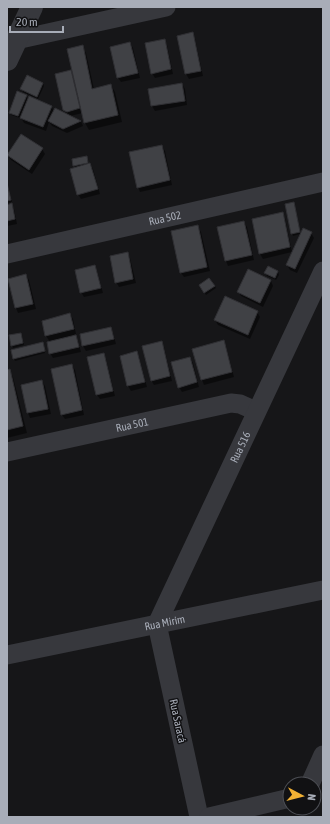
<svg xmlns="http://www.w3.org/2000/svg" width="330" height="824" font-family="'Asap Condensed',sans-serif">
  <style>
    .shadow { fill: #0007 }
    .building { fill: #404145; stroke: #303034 }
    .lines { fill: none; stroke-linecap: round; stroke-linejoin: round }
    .minor { stroke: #37383d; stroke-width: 19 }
    .tertiary { stroke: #37383d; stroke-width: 22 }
    .labels { text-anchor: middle; stroke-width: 3; stroke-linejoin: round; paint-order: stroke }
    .street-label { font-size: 11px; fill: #a8adb8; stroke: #111113 }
  </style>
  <rect width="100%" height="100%" fill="#161618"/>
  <path class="shadow" d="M192,34L195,39L203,76L189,79L186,74L178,37Z
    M164,40L167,45L173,74L155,78L152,73Z
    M130,43L133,48L140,78L121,82L118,78Z
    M82,46L86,53L94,89L111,85L115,92L122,122L89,130L85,123L83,113L70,116L81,121L83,126L67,133L52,126L49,122L46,131L24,123L20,116V118L11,115L10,112L26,96L29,100L51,106L54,111L67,115L64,109L70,71L75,79Z
    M43,83L44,86L38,99L23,92L22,89Z
    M182,84L185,89L187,105L155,111L152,106L150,89Z
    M21,135L42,149L45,154L32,174L11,160L8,155Z
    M162,146L165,151L172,185L140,192L138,187Z
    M86,157L89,164H90L93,169L100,194L81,199L78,194L76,168L73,160Z
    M7,184L12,202L7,203Z
    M293,203L300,234L293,236L292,233Z
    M11,205L14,209L17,224L7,226V206Z
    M282,213L285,218L292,252L263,259L260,254Z
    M244,222L247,227L254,260L228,266L226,261L218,228Z
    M198,227L201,232L210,271L184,277L181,273Z
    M311,233L314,238L297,273L290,270L287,265Z
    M127,253L130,258L136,283L119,287L116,282Z
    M95,266L97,271L103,293L84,297L81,292Z
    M268,268L278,272L279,275L276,280L267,276L265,273Z
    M26,275L29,280L36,309L18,313L16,308L9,280Z
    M209,279L216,288L206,295L200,285Z
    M271,281L273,286L263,307L241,296L238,291Z
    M257,312L260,317L250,339L218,325L215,320Z
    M70,314L73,319L76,334H74L78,341L81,352L53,358L50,353V342L46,336Z
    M110,328L113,333L116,344L86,351L83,346L81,335Z
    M10,336H22L24,345L13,348Z
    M161,342L164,347L172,381L154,385L151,380Z
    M223,342L226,346L234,377L204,385L202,380L194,349Z
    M44,345L45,353L15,361L14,359Z
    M136,352L139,357L147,387L131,391L128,386L121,356Z
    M103,355L106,359L115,396L100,399L97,395Z
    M190,358L193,363L199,387L182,392L179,387Z
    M72,365L75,370L84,415L65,419L62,415Z
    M9,370L13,377L27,433L7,438V371Z
    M42,381L45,386L51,414L30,418L28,413Z"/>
  <path class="building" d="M193,32L201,71L185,74L177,36Z
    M165,39L171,69L151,74L145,43Z
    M130,42L138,73L117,78L110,47Z
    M83,45L92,89L111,84L118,115L84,123L67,49Z
    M71,70L80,108L67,112L63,110L55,74Z
    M27,75L43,83L37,97L20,89Z
    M182,83L185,101L151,106L148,89Z
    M17,91L27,95L18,116L9,113Z
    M29,96L52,106L43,127L20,118Z
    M55,108L81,121L63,129L48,121Z
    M21,134L43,148L29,170L7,155Z
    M162,145L170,180L137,188L129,152Z
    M87,156L88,163L73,166L72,159Z
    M90,163L98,189L77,195L70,169Z
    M7,183L11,200L7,201Z
    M294,202L300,232L291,234L285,204Z
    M12,203L15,219L7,221V205Z
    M283,212L290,247L259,254L252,219Z
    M244,221L252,255L225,261L217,227Z
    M198,225L207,267L180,273L171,231Z
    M303,228L312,232L295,269L286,265Z
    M128,252L133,279L115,283L110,256Z
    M95,265L101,288L80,293L75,270Z
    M268,266L278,271L275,278L264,273Z
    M248,269L271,280L260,303L237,292Z
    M26,274L33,304L15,308L8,279Z
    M209,278L215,286L204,293L199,285Z
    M225,296L258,311L248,335L214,320Z
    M70,313L74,329L45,336L42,321Z
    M111,327L114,339L82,346L80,334Z
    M21,333L23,343L11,346L9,335Z
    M76,335L79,347L49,354L47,342Z
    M224,340L232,372L201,380L192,349Z
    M162,341L170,376L151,381L142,346Z
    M43,342L45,351L13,359L11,350Z
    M137,351L145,382L127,386L120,356Z
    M104,353L113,391L96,395L87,357Z
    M190,357L197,382L178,388L171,362Z
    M72,364L82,410L61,415L51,369Z
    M10,369L23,426L7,430V370Z
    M42,380L48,409L27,413L21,385Z"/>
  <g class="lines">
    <g class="minor">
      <path d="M16,40L166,7"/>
      <path id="s1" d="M7,254L323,182"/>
      <path id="s2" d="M7,452L231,403L240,404L256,411"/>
      <path id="s3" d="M7,655L323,590"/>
      <path d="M310,784L323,755"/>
      <path id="s4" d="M199,817L157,624L323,271"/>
      <path d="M209,817L290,798"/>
    </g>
    <path class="tertiary" d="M7,60L32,7"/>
  </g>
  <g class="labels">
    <g class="street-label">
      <text dy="4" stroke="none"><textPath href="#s1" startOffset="162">Rua 502</textPath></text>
      <text dy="4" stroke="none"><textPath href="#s2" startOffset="128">Rua 501</textPath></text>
      <text dy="4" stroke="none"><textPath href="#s4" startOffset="393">Rua 516</textPath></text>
      <text dy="4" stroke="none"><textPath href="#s3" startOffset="161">Rua Mirim</textPath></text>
      <text transform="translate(178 721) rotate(78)" y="4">Rua Saracá</text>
    </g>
  </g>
  <rect width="330" height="824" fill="none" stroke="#a8adb8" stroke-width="16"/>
  <g transform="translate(302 796) rotate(97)"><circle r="19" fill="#111113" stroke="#4d4f55"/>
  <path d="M0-3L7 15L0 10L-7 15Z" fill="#f2b134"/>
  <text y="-6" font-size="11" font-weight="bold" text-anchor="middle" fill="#a8adb8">N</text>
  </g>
  <path d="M10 26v6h53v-6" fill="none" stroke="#a8adb8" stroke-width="2"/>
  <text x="16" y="26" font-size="12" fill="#a8adb8" stroke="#111113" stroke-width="3" paint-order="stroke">20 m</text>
</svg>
